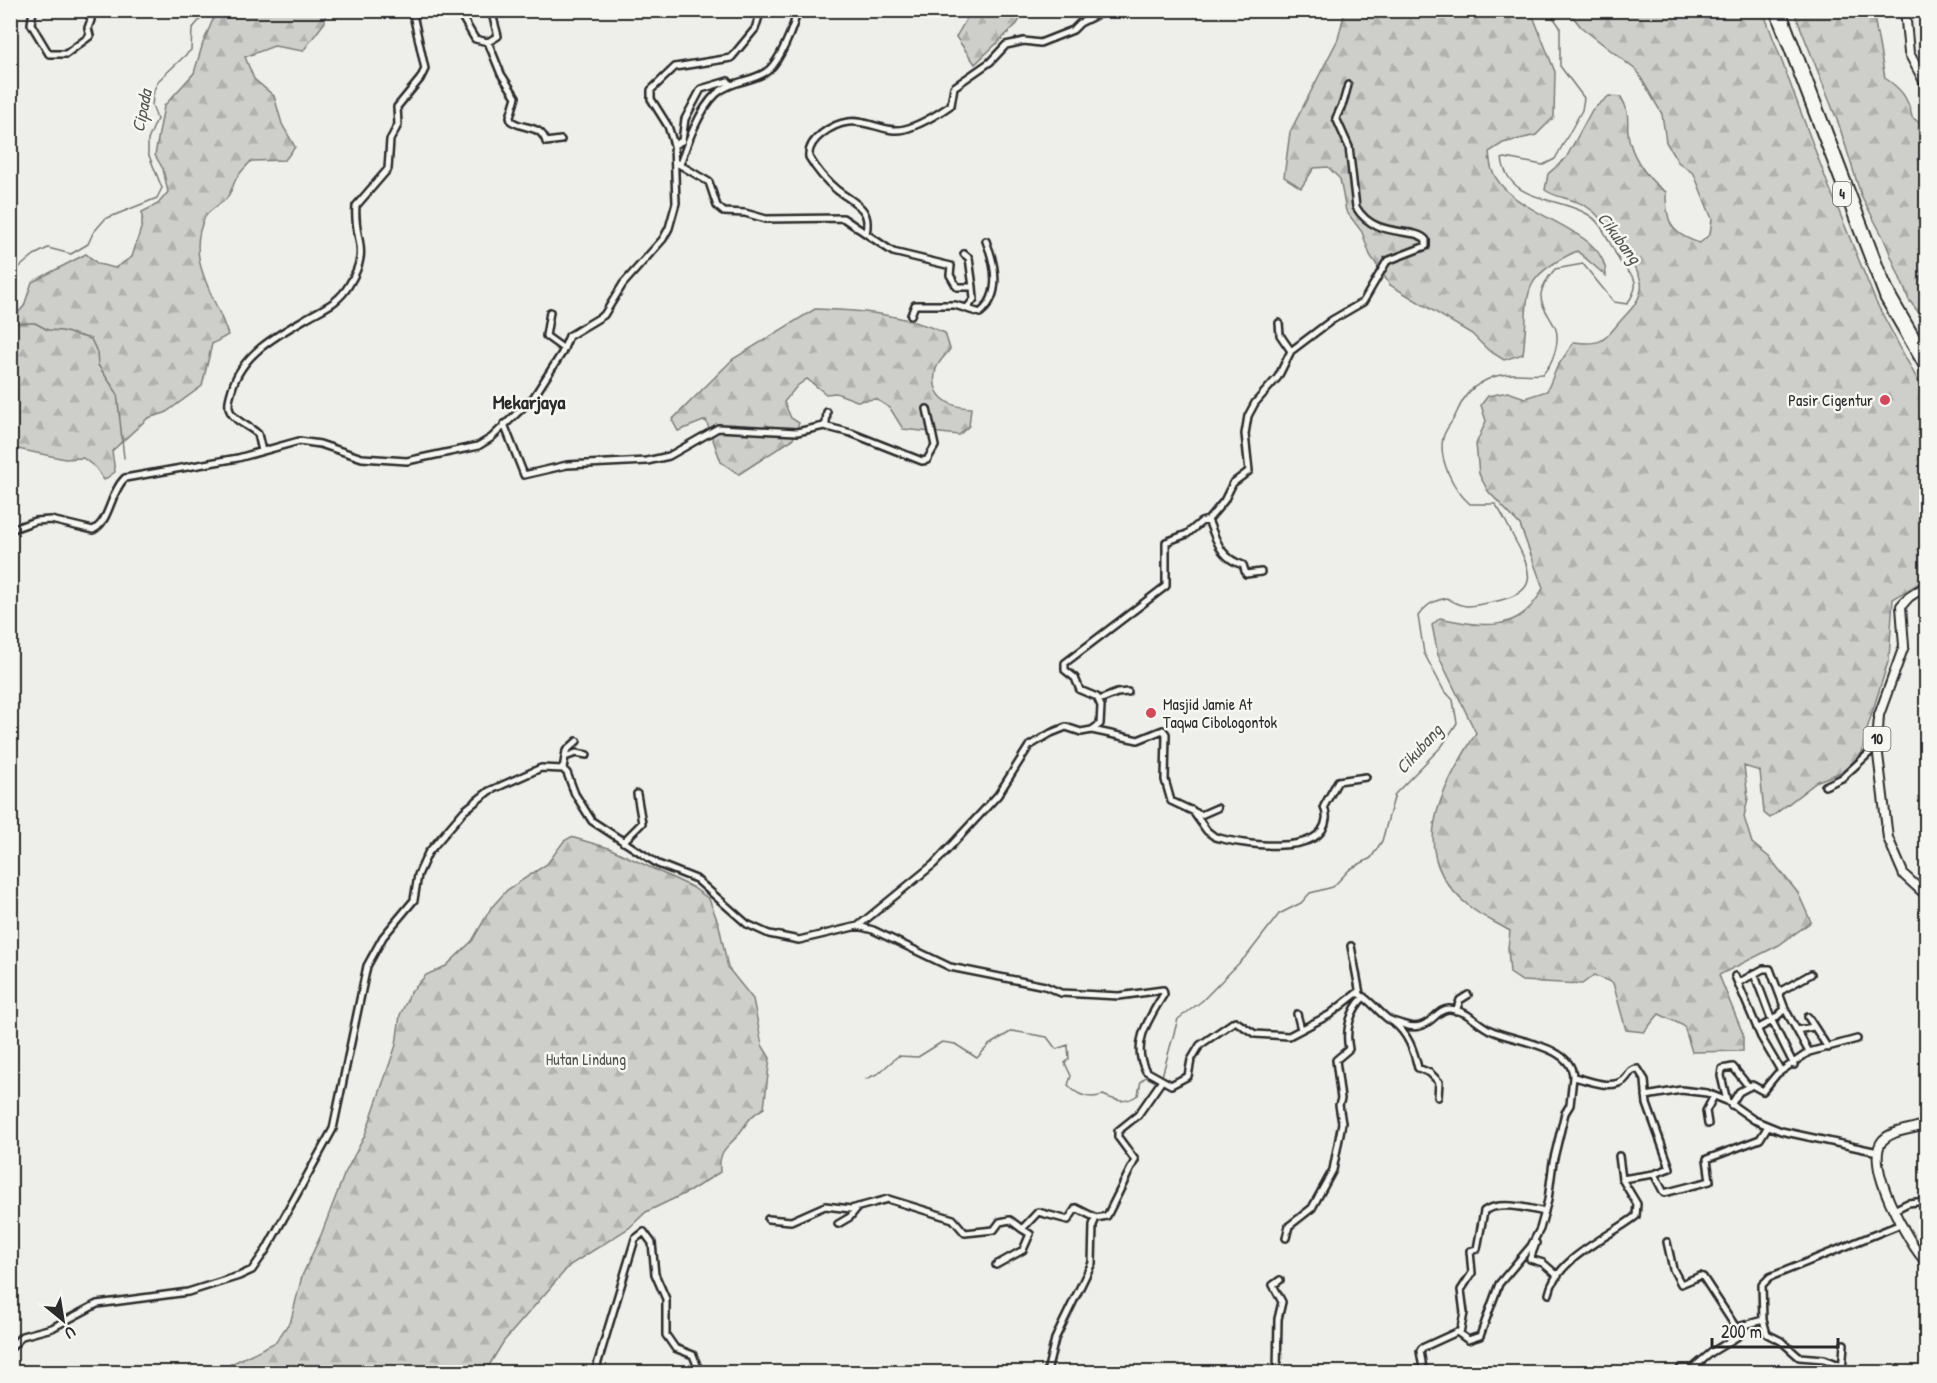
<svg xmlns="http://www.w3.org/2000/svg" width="1937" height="1383" font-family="'Patrick Hand',sans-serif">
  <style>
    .forest { fill: url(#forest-firs); stroke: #7c7c7a; stroke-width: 1.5 }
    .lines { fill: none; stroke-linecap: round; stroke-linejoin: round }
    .stream { stroke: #757573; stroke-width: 1.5 }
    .minor-casing { stroke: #2b2b2b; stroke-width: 10 }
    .highway-casing { stroke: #2b2b2b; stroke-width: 12 }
    .minor { stroke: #f6f6f2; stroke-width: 5 }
    .highway { stroke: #f6f6f2; stroke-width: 8 }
    .poi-dot { fill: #d1495b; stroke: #f6f6f2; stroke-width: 2 }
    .labels { text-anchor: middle; stroke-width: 5; stroke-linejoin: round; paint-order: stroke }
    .shield { fill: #f6f6f2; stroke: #686867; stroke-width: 1.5 }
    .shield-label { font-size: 15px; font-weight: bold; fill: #2b2b2b }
    .poi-label { font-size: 16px; fill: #2b2b2b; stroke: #f6f6f2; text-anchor: end }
    .park-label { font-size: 16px; fill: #545453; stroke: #f6f6f2 }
    .water-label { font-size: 18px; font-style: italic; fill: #565655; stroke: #f6f6f2 }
    .quarter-label { font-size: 20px; font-weight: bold; fill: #2b2b2b; stroke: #f6f6f2 }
  </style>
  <defs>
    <pattern id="forest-firs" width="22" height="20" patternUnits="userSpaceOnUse" patternTransform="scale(1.5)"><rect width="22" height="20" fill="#cececa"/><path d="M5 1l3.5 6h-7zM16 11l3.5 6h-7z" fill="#b1b1ae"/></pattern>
  </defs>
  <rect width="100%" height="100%" fill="#eeeeea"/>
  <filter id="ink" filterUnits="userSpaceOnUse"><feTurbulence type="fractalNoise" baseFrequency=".0167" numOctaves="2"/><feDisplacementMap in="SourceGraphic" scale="12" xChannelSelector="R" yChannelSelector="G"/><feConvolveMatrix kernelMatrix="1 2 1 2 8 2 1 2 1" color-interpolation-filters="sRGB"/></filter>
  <g filter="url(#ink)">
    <path class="forest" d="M217,10L325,11V22L303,51L274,46L245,57L254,79L274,96L282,124L295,147L285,160L251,161C246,167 240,172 236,179C233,185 231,193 226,199C220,205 209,210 205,217C184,260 216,296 228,335L212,344L202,386L165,413L148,418L112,451L115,472L104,480L96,468L83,458L65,459L18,449L11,454V321L24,306L32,282L86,254L98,264L115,268L132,257L142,225V212L158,204L168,192L163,169L155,155L164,106L194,73L203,43Z
      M971,11V10L1025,11L1017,24L975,64L956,37Z
      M1345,11H1531L1555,72L1554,117L1536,135L1503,143L1489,152C1490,158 1490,165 1492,170C1511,219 1607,225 1606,276L1577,251C1514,280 1531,295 1523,354L1504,360L1488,350L1472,334L1390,285L1370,255L1362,232L1346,211L1340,179L1328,167L1314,168L1301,188L1284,177L1290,132L1338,39Z
      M1568,11H1763L1827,182L1876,302L1926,396V579L1893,599L1889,659L1866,732L1862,753L1844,771L1818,781L1770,818L1764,813L1760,771L1744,766L1748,798L1744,817L1752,843L1769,857L1798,893L1811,922L1779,945L1719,975L1743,1034V1051L1692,1052L1684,1026L1659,1014L1644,1032L1626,1030L1613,983L1594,975L1582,984L1522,981L1510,973L1508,948L1510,931C1497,923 1482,917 1470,907C1403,854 1441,791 1476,733L1438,655L1432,625L1440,618C1482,627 1521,634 1543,588L1520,525L1488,491L1479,474L1476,444L1486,421L1481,405L1488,396L1508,392L1525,398L1547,391L1557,367L1574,342C1606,346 1605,338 1623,318C1655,286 1640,275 1618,245C1611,235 1603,220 1594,212C1577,197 1559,200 1545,190L1548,174L1566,158L1592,110L1609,96L1621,97C1633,117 1624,124 1630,143C1635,161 1650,182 1666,192C1666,222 1670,234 1700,243L1710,234L1712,219L1694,174L1678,162L1666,142L1662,114L1637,71L1581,27Z
      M1794,11H1873L1885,78C1901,89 1908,97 1912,117L1926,128V322L1909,300L1884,239L1861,195L1839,125Z
      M815,309C861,310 902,314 945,333L950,349C946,355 938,362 936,369C929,396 948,407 971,408L969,426L959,435L903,429L890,408L876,399L857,401L836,393L826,394L807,379L797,386L784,402L791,418L799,423L793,439L739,474L721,462L706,420L678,431L672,420L733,359Z
      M571,837L609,848L692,887L709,899L719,925L728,968L753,999L762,1045L770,1058L764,1108C751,1115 749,1120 741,1131C730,1148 718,1146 720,1172L690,1191L646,1212L629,1228L570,1265L504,1341L485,1372H215L276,1342L291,1320L302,1276L321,1235L344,1175L365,1135L396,1045L400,1015L411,992L426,975L446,966L472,941L491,908L507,890L547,864L564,841Z"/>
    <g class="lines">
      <path class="stream" d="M10,275L34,255L48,248L71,254L88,244L93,233L105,219L157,198L162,188L148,153V140L157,119L152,105L154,90L159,80L191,50L192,29L208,10
        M10,323H35L48,330L62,331L91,339L97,352L98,365L117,393L124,458
        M1162,1076L1178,1019L1202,1001L1249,953L1279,914L1301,903L1310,893L1333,887L1350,869L1371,858L1382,841L1395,794L1442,746L1457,723L1453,700L1443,689L1424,653L1418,616C1427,604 1433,601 1447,598C1465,610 1472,606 1492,602C1537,594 1535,576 1515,540C1508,527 1504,515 1495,504H1470C1454,490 1438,460 1443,438C1445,429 1452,423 1456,414C1465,394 1471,386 1493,377C1509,371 1527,376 1543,374C1553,363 1562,339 1554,325C1549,315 1540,305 1541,294C1542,285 1550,275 1555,269L1583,264L1614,302L1627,304C1632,297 1638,287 1634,279C1631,274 1625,269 1622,265C1612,250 1604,224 1589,215C1559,196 1509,204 1502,159L1505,158L1543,165L1555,159L1582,110L1584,98L1560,66V27L1548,10
        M866,1079L879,1073L898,1056L918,1057L942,1042L955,1044L977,1058L989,1045L1012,1031L1047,1037L1056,1049L1068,1045L1069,1059L1065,1063L1071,1076L1068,1085C1078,1096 1089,1100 1103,1095C1116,1101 1125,1104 1138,1095L1141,1081L1146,1077L1154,1081L1158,1079"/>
      <defs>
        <path id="minor" d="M33,10L31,24L49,54H66L90,36L88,28L91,20L87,10
          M458,10L475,39L488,42L498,36L491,10
          M488,42L501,74L516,97L510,117L511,121C524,130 541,124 546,142L561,140
          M674,145L682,141L685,119L701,89L728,81L730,85
          M675,162L709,182L717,206L724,212L745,213L766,219L843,218L893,252L951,266L950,275L957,287H973L969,258L964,254
          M680,164C687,144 699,110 716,94C730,81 751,82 766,72C779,64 795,25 797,10
          M866,233C872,208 854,203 837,190C826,181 816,169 809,157C807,139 833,124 848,122C867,119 886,134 905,129C920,125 938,114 951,105L954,87L990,62L1006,45L1024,41L1040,43L1073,30L1080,23L1106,10
          M962,307L967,308L974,299L973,287
          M550,312L546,336L564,349
          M911,315L915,305H955L980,313C1002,295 996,266 986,241
          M1279,323L1280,335L1291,351
          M504,424L524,475L567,465L647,461L669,456L718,428L797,432L824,426L826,423L827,412
          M824,426L851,433L922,461L927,460L935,446L927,409
          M262,451L258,434C250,426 235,422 230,411C227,404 230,396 232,389C242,353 279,334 310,316C326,307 339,302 349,285C372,247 353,242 356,206L388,169L390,140L398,125L397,107L420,79L425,69L412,10
          M1208,520C1217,541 1220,558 1243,565L1246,574L1261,572
          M10,530L35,521L51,520L93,530C110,522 110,492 125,478L238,458L299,441L320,444L362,458L407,461L478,446L491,438L533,398L562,353L569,336L604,315L623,284L663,239L669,228L676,203L674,145L668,126L651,99V90L675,67L731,58L755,29L761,10
          M1099,700L1117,693L1128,692
          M1092,730L1138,740L1163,730L1166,734L1165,780L1171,801L1201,815L1217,808
          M565,757L576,753L587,755
          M563,769L566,751L577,741
          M1825,786L1842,778L1877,746
          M1192,810L1207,831L1215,837C1239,844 1322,858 1326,819C1327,815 1325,810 1324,806L1338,781L1366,777
          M623,842L642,823L637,794
          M858,926L934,864L998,795L1029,746L1051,733L1066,727L1081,732L1092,730L1100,724L1101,706L1097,697L1080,690L1075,678L1065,670V663L1166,586V542L1187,534L1201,522L1208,520L1224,501L1233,483L1249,471L1245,434L1248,416L1255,403L1278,377L1291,351L1332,320L1363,302L1387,261L1426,246V240C1415,226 1375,240 1356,207L1349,147L1336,118L1343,103L1348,85
          M1351,946L1360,994
          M1754,973L1772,1021L1794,1065
          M1735,976L1761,1037L1781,1071
          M1738,983L1763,969H1770L1785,1009L1809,1052
          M1779,992L1811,974
          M1456,1011L1460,1000L1468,995
          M1297,1014L1301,1029
          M1808,1017L1828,1048
          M1393,1022C1408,1033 1414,1051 1418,1068L1430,1073L1439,1082L1438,1097
          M1757,1029L1772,1021L1785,1009
          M1797,1030L1813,1027
          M1646,1096L1681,1090L1707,1093L1727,1101L1754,1120L1781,1131L1878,1152
          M1727,1101L1721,1076L1722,1069L1733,1067L1749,1087
          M1731,1105L1739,1092L1752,1085L1763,1091L1777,1074L1809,1052L1857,1039
          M1708,1124L1706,1111L1714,1096
          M1654,1174L1664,1193L1710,1181L1707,1159L1760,1139L1768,1126
          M1894,1210L1908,1203L1926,1201
          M768,1219L791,1221L825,1206L851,1209L888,1199L953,1219L965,1233L994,1230L1000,1222L1010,1220L1022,1229L1038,1212L1068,1220L1076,1208L1096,1218
          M838,1224L850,1217L858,1207
          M1286,1238L1289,1226L1312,1208L1333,1170L1342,1123L1339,1105L1341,1099L1336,1060L1349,1049C1345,1031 1350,1010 1364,997
          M1667,1242L1673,1269L1681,1284L1700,1276L1703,1277L1737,1329
          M1536,1243L1530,1259L1543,1263L1558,1276
          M996,1265L1023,1250L1030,1234L1022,1229
          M1549,1294C1556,1258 1611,1236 1636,1216L1637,1204L1622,1179L1619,1156
          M1763,1320L1767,1334L1781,1341L1799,1357L1824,1359L1842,1366
          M1460,1333L1464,1313L1461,1290L1472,1273L1470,1251L1477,1249L1484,1211C1500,1201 1527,1208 1545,1212
          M10,1349L22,1336L52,1328L97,1304L188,1292L239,1276L252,1270L266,1250L333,1129L367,966L383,937L414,900L418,875L428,853L464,811L489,791L541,768L563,769L567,773L575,794L592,821L658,864L696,879L747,924L769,934L799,940L858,926L873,930L950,967L1045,986L1061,993L1119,996L1163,990L1164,994C1150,1017 1130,1044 1146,1071L1171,1085L1188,1076L1191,1060L1200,1045L1235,1021L1255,1034L1289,1036L1329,1015L1357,993C1370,999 1377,1011 1388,1019C1393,1022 1400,1023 1405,1025C1429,1034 1436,1007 1450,1009C1469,1011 1475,1023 1490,1030C1511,1041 1573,1045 1573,1077C1587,1079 1610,1091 1624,1080C1630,1075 1629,1069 1638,1069L1645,1080L1647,1104L1670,1168L1654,1174L1622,1179
          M595,1372L635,1239L644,1232L652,1243L655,1274L666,1299V1335L675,1348L693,1355L697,1365L696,1372
          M1047,1372L1055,1339L1092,1263L1093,1225L1096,1218L1107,1216L1135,1160L1118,1137V1131L1138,1115L1161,1082
          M1277,1372L1278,1319L1282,1302L1273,1285L1280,1280
          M1413,1372L1423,1368L1420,1351L1422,1348L1457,1332L1468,1340L1480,1336L1499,1284L1531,1246L1540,1229L1548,1200L1553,1162L1565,1113L1570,1105L1573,1077
          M1678,1372L1681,1368H1693L1712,1352L1740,1335L1737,1330L1741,1326L1763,1320L1762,1285L1770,1277L1901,1224
          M1842,1372L1844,1344"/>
        <path id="highway" d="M1774,10L1885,299L1926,370
          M1781,10L1880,270L1892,297L1926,356
          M1905,10L1909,53L1926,85
          M1926,586L1909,597L1901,606L1904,646L1879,715L1877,746L1888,838L1904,875L1926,895
          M1926,1124C1913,1130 1894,1129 1883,1140C1862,1163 1909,1244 1926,1262"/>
      </defs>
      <use href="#minor" class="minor-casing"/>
      <use href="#highway" class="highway-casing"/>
      <use href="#minor" class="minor"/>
      <use href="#highway" class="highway"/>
    </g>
  </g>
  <g class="poi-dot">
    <circle cx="1885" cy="400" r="6"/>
    <circle cx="1151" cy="713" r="6"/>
  </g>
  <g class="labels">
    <g class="shield">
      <rect x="1833" y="182" width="18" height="24" rx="4.5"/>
      <rect x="1863.5" y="727" width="27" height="24" rx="4.5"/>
    </g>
    <g class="shield-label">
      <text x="1842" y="199">4</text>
      <text x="1877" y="744">10</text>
    </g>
    <g class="poi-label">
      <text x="1873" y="406">Pasir Cigentur</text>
      <text x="1163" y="710" text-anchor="start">Masjid Jamie At<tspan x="1163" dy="18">Taqwa Cibologontok</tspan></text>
    </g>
    <g class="park-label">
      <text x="586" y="1065">Hutan Lindung</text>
    </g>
    <g class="water-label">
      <text transform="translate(142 111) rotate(-79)" y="6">Cipada</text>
      <text transform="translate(1619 238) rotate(53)" y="6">Cikubang</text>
      <text transform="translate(1419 749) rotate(-48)" y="6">Cikubang</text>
    </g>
    <g class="quarter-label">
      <text x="529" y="409">Mekarjaya</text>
    </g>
  </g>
  <rect width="1937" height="1383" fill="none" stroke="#f6f6f2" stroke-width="36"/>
  <rect x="18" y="18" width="1901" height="1347" fill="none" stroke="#2b2b2b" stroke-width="2" filter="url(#ink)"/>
  <g transform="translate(63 1320) rotate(150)" stroke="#f6f6f2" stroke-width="4.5" paint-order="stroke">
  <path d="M0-4.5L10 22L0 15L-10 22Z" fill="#2b2b2b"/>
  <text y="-9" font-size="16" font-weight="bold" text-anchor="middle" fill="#2b2b2b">U</text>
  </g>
  <path d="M1712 1338v9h126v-9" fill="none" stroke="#2b2b2b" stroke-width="3"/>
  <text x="1721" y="1338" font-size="18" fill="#2b2b2b" stroke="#f6f6f2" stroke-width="4.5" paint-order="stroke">200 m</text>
</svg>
